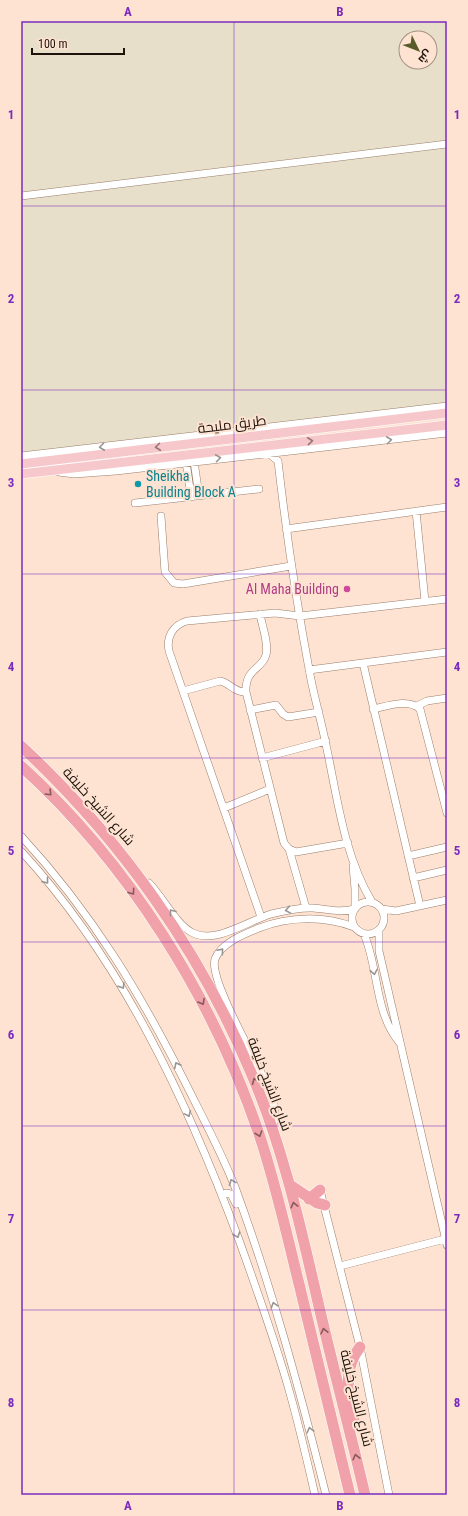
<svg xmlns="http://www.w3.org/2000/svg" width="468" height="1516" font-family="'Roboto Condensed',Cairo,sans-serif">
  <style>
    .industrial { fill: #e7dfc9; fill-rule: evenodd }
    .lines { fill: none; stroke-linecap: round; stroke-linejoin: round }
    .minor-casing { stroke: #9c7e6b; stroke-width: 8 }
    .major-casing { stroke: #fff; stroke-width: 10 }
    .highway-casing { stroke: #fff; stroke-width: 12 }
    .minor { stroke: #fff; stroke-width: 7 }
    .major { stroke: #f6c7cb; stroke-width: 9 }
    .highway { stroke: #f0a1a9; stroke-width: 11 }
    .oneway { stroke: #9a9591 }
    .oneway2 { stroke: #957675 }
    .oneway3 { stroke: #875a5a }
    .grid { fill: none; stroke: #7b2cbf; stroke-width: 1; stroke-opacity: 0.55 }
    .culture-dot { fill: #0f9aa8; stroke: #fee3d2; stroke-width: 1.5 }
    .hotel-dot { fill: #d1479c; stroke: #fee3d2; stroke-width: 1.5 }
    .labels { text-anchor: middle; stroke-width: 4; stroke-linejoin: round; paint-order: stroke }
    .street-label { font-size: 14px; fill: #1e130b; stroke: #fee3d2 }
    .culture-label { font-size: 14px; fill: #0d838f; stroke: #fee3d2; text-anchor: start }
    .hotel-label { font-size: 14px; fill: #b23c85; stroke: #fee3d2; text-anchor: end }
    .neatline { fill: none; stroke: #7b2cbf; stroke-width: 1.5 }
    .grid-label { font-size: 13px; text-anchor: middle; font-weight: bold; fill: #7b2cbf }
  </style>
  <rect width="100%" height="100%" fill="#fee3d2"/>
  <path class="industrial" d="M21,21H447V409L21,457ZM406,38H430V62H406Z"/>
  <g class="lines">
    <defs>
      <path id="minor" d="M21,196L447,144
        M267,452L278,461C286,531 296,600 309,669C313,693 320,716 325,740C337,794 343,854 372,902
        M21,456L447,406
        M194,461L199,496
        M186,462L191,496
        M59,472L74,474L116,471L447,433
        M135,503L259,489
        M416,511L425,601
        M161,516L165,572L174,583L183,584L291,566
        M286,529L447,507
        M260,614C262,626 269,644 266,655C262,670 245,668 246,692L284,843L289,849L296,852L348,843
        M363,663L420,906
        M309,670L447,652
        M183,691L220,681C230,683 235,693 246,692
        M417,706L427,701L447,698
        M373,709C387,706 409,698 420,709L447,813
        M250,710L276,705L283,714L288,717L319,712
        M262,758L326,741
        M224,808L270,789
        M21,836C93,914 142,996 189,1090C205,1122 222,1154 235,1187C272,1288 300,1391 326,1495
        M289,849L306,908
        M21,851C123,962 187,1101 239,1240C257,1290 275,1340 289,1390C299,1425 307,1460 315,1495
        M408,856L447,847
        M413,878L447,870
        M149,883C163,897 176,925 193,933C216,944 248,921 271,914C284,911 299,907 313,908C328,909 339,913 355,909V889L353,866
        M352 918a16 16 0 1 1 32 0a16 16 0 1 1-32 0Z
        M382,909L396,911L447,900
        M261,917L169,651C166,637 173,625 187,621L275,613L300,616L447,599
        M379,931V951L447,1245
        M364,934C379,969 374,1011 399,1042
        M273,1127L275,1111L271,1093C261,1068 208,980 215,959C221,943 244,934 259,928C290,916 324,916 354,927
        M320,1190L360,1347L389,1495
        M223,1196L226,1193L231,1194L236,1204
        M340,1266L445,1239"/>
      <path id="major" d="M21,464L447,413
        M21,474L447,425"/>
      <path id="highway" d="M21,746C120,838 200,950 252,1075C285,1152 302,1234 321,1315C335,1375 351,1435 365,1495
        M21,766C129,864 212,996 259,1134C276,1184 287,1236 300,1288C316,1357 333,1426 350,1495
        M290,1185L317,1203L325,1205
        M309,1199L320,1190
        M354,1420C349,1393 342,1370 360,1347"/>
    </defs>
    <use href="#minor" class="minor-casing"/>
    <use href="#major" class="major-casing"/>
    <use href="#highway" class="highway-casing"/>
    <use href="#minor" class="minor"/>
    <use href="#major" class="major"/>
    <use href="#highway" class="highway"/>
  </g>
  <defs><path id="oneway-chevron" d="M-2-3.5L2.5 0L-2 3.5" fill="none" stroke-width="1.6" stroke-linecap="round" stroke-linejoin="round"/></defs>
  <g class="oneway">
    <use href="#oneway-chevron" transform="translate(389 440) rotate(-7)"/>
    <use href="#oneway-chevron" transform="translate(102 447) rotate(173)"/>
    <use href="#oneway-chevron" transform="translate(218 458) rotate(-7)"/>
    <use href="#oneway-chevron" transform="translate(46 881) rotate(51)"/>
    <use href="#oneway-chevron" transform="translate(288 910) rotate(170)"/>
    <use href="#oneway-chevron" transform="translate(172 912) rotate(-127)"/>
    <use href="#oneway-chevron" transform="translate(221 951) rotate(-49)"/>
    <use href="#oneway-chevron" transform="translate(374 972) rotate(80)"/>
    <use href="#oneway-chevron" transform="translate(122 986) rotate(58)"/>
    <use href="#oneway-chevron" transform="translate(177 1065) rotate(-116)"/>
    <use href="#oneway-chevron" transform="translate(188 1114) rotate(66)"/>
    <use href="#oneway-chevron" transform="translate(232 1182) rotate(-111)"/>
    <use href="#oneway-chevron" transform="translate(237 1235) rotate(70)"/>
    <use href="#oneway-chevron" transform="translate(274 1305) rotate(-107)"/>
    <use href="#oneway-chevron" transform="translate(310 1430) rotate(-104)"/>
  </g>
  <g class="oneway2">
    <use href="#oneway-chevron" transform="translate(310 441) rotate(-6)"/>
    <use href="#oneway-chevron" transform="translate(158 447) rotate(173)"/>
  </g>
  <g class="oneway3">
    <use href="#oneway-chevron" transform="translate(49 793) rotate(45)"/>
    <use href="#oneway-chevron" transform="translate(132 892) rotate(54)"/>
    <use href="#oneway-chevron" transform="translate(202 1002) rotate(61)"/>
    <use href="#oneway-chevron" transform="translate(255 1081) rotate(-112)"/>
    <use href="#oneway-chevron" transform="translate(259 1134) rotate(71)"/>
    <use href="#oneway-chevron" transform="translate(294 1205) rotate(-104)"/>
    <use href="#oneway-chevron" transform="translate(324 1331) rotate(-103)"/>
    <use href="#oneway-chevron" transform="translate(356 1457) rotate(-103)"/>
  </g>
  <path class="grid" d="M234,21V1495M21,206H447M21,390H447M21,574H447M21,758H447M21,942H447M21,1126H447M21,1310H447"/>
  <circle class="culture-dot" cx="138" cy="484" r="4"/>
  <circle class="hotel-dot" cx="347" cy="589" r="4"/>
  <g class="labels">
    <g class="street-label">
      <text transform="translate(232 424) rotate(-7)" y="5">طريق مليحة</text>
      <text transform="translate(99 806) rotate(48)" y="5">شارع الشيخ خليفة</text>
      <text transform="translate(270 1084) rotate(69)" y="5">شارع الشيخ خليفة</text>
      <text transform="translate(357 1398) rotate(76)" y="5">شارع الشيخ خليفة</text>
    </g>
    <g class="culture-label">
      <text x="146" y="481">Sheikha<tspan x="146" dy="16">Building Block A</tspan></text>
    </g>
    <g class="hotel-label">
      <text x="339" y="594">Al Maha Building</text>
    </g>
  </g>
  <rect width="468" height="1516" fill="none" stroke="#fee3d2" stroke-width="44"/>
  <g transform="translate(418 50) rotate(133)"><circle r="19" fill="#fee3d2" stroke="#a49082"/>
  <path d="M0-3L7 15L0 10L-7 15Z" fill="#585b29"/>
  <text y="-6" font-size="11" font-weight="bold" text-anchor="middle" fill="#1e130b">ش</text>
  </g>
  <path d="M32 48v6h92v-6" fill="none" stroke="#1e130b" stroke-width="2"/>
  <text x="38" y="48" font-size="12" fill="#1e130b" stroke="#fee3d2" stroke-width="3" paint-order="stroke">100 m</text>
  <rect x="22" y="22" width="424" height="1472" class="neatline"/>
  <g class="grid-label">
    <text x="128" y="16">A</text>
    <text x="340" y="16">B</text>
    <text x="11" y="119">1</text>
    <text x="457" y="119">1</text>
    <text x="11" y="303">2</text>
    <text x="457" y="303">2</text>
    <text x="11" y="487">3</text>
    <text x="457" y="487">3</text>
    <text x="11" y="671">4</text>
    <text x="457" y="671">4</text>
    <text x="11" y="855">5</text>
    <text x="457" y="855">5</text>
    <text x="11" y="1039">6</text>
    <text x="457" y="1039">6</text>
    <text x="11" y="1223">7</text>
    <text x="457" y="1223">7</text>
    <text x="11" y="1407">8</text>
    <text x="457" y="1407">8</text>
    <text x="128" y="1510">A</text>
    <text x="340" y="1510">B</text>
  </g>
</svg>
